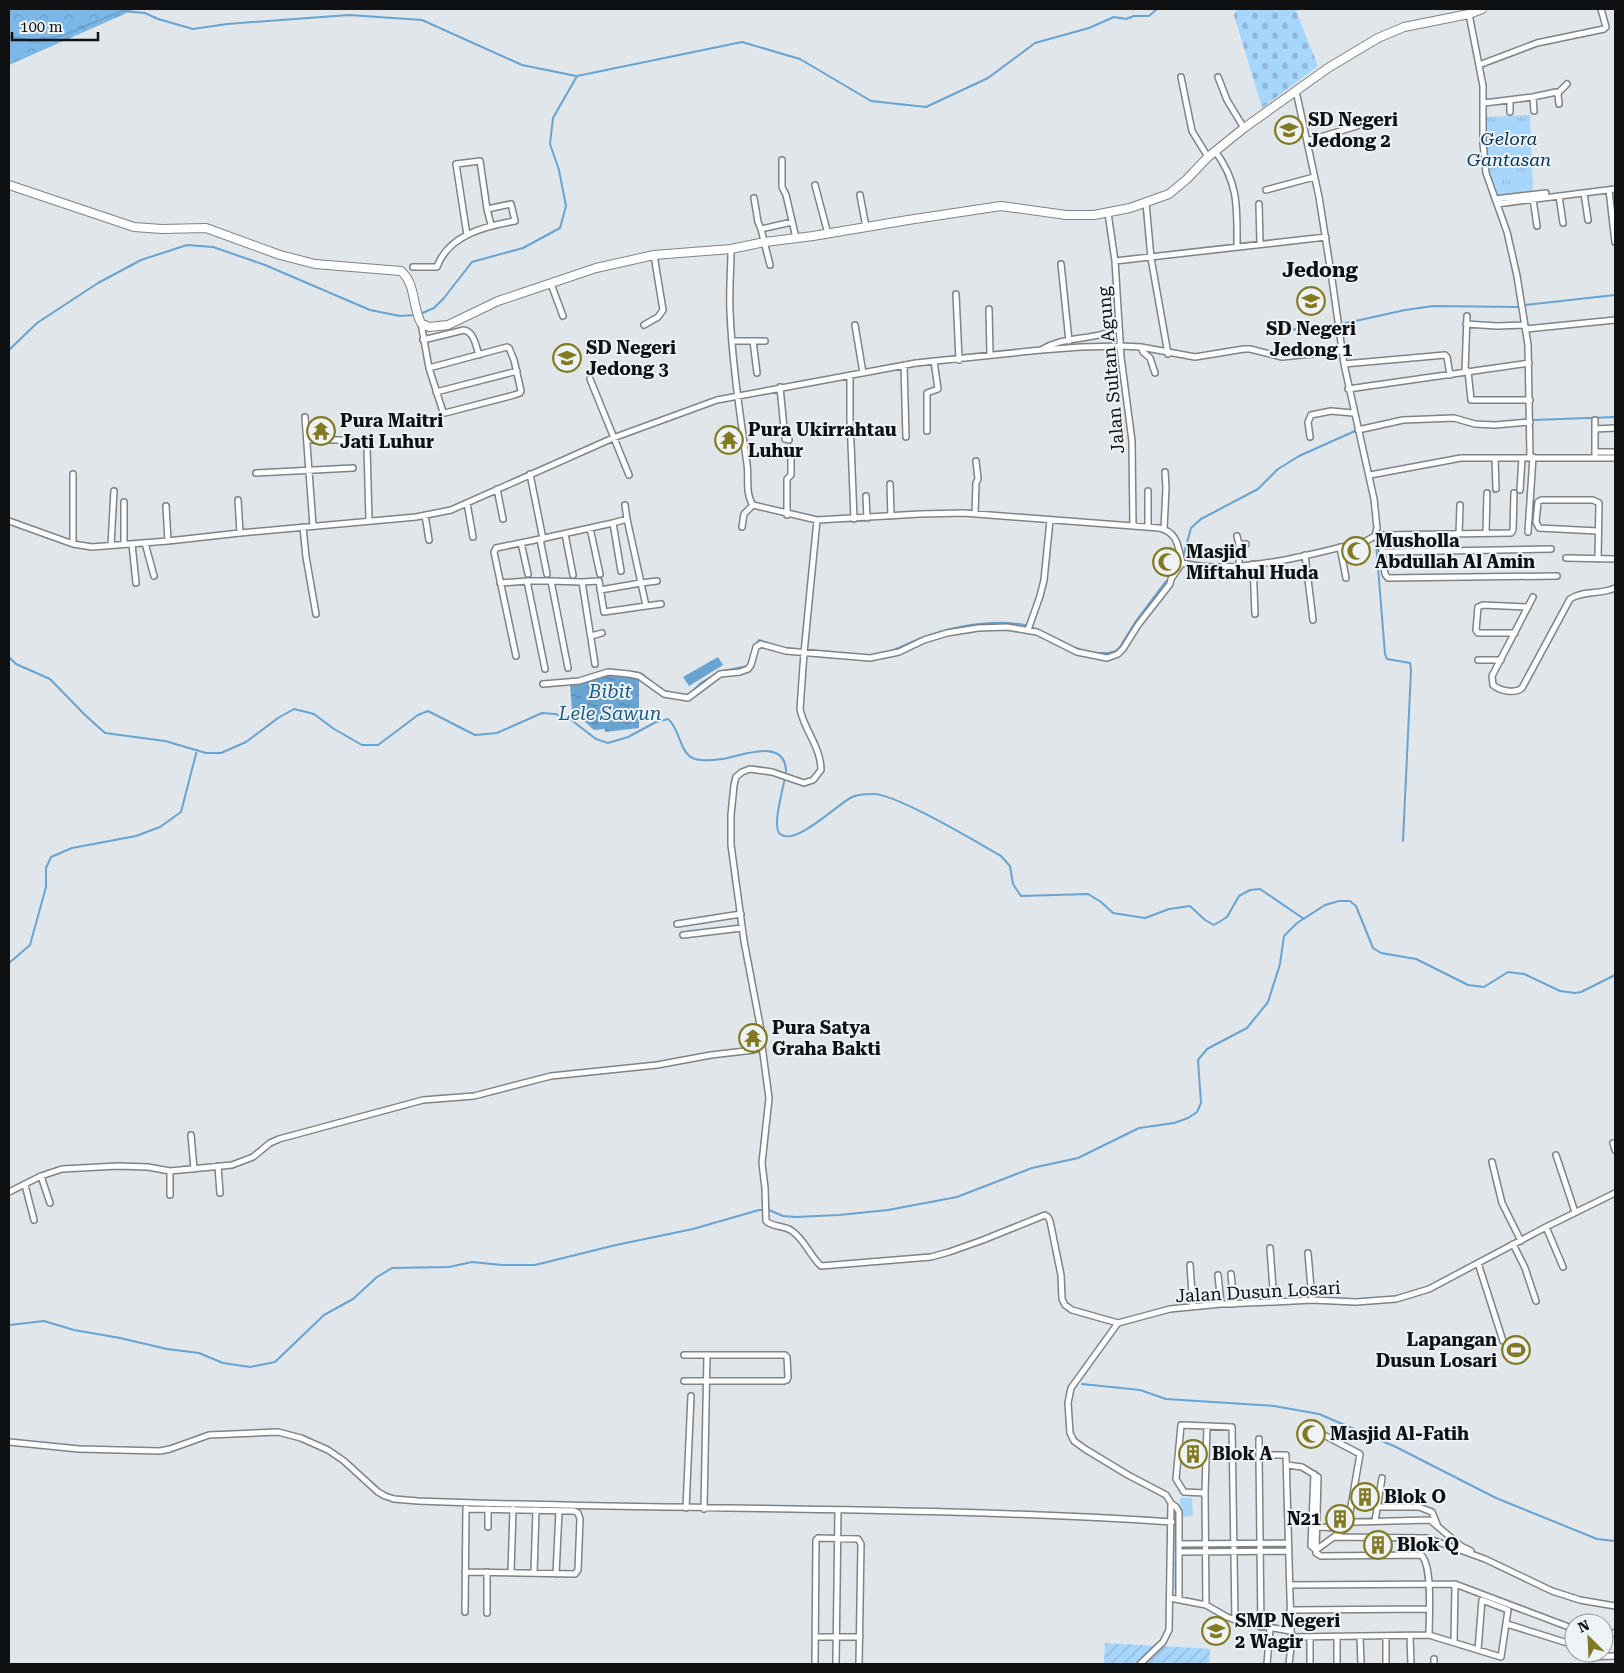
<svg xmlns="http://www.w3.org/2000/svg" width="1624" height="1673" font-family="'Roboto Serif',serif">
  <style>
    .grass { fill: #a7d6fd }
    .forest { fill: url(#forest-crowns) }
    .cemetery { fill: url(#cemetery-stones) }
    .park { fill: url(#park-tufts) }
    .garden { fill: url(#garden-furrows) }
    .water { fill: url(#water-ripples) }
    .lines { fill: none; stroke-linecap: round; stroke-linejoin: round }
    .stream { stroke: #68a3d2; stroke-width: 2 }
    .street-casing { stroke: #7e8387; stroke-width: 8 }
    .secondary-casing { stroke: #7e8387; stroke-width: 10 }
    .street { stroke: #fff; stroke-width: 5 }
    .secondary { stroke: #fff; stroke-width: 8 }
    .labels { text-anchor: middle; stroke-width: 4; stroke-linejoin: round; paint-order: stroke }
    .poi-label { font-size: 18px; font-weight: bold; fill: #0e1012; stroke: #eef3f7; text-anchor: start }
    .park-label { font-size: 18px; font-style: italic; fill: #033453; stroke: #eef3f7 }
    .street-label { font-size: 18px; fill: #0e1012; stroke: #eef3f7 }
    .water-label { font-size: 19px; font-style: italic; fill: #195c89; stroke: #eef3f7 }
    .quarter-label { font-size: 20px; font-weight: bold; fill: #0e1012; stroke: #eef3f7 }
  </style>
  <defs>
    <pattern id="forest-crowns" width="20" height="18" patternUnits="userSpaceOnUse" patternTransform="scale(1.25)"><rect width="20" height="18" fill="#7bb7e7"/><path d="M2 6a3 3 0 1 1 6 0M12 15a3 3 0 1 1 6 0" fill="none" stroke="#699cc5"/></pattern>
    <pattern id="cemetery-stones" width="16" height="16" patternUnits="userSpaceOnUse" patternTransform="scale(1.25)"><rect width="16" height="16" fill="#a7d6fd"/><path d="M2 7V4a2 2 0 0 1 4 0v3zM10 15v-3a2 2 0 0 1 4 0v3z" fill="#8fb7d8"/></pattern>
    <pattern id="park-tufts" width="24" height="20" patternUnits="userSpaceOnUse" patternTransform="scale(1.25)"><rect width="24" height="20" fill="#a7d6fd"/><path d="M3 7l-1-3M5 7V3M7 7l1-3M15 17l-1-3M17 17v-4M19 17l1-3" fill="none" stroke="#8fb7d8"/></pattern>
    <pattern id="garden-furrows" width="10" height="10" patternUnits="userSpaceOnUse" patternTransform="scale(1.25)"><rect width="10" height="10" fill="#a7d6fd"/><path d="M-1 1l2-2M0 10L10 0M9 11l2-2" fill="none" stroke="#8fb7d8"/></pattern>
    <pattern id="water-ripples" width="26" height="14" patternUnits="userSpaceOnUse" patternTransform="scale(1.25)"><rect width="26" height="14" fill="#68a3d2"/><path d="M2 4q2-2 4 0t4 0M15 11q2-2 4 0t4 0" fill="none" stroke="#5483a9"/></pattern>
  </defs>
  <rect width="100%" height="100%" fill="#e0e6ea"/>
  <path class="grass" d="M1522,1336L1527,1362L1510,1365L1505,1339Z"/>
  <path class="forest" d="M9,9H136L9,65Z"/>
  <path class="cemetery" d="M1237,9H1301L1296,11L1318,66L1262,108L1234,15Z"/>
  <path class="park" d="M1530,115L1533,192L1500,196L1496,194C1486,164 1486,148 1487,117Z
    M1180,1498H1192L1193,1516L1181,1517Z"/>
  <path class="garden" d="M1174,1512L1177,1513L1176,1588L1174,1589Z
    M1105,1643L1156,1646L1134,1664H1104Z
    M1164,1646L1210,1649L1209,1664H1146Z"/>
  <path class="water" d="M718,657L723,665L689,686L683,677Z
    M606,674L639,679V728L605,732V729L594,730L572,710L570,685L593,680Z"/>
  <g class="lines">
    <path class="stream" d="M9,36L34,42L64,35L122,11L145,13L158,19L193,29L227,24L349,15L422,20L522,65L576,76
      M1525,305L1615,295
      M420,314L434,308L444,298L472,262L523,248L560,228L566,206L559,170L550,144L553,118L577,76L742,42L800,59L871,101L926,107L988,78L1035,43L1089,28L1114,17L1126,19L1134,16H1149L1157,9
      M1342,324L1405,310L1433,306L1519,307
      M1289,330L1336,325
      M9,350L37,323L98,283L141,260L187,245L213,247L265,265L370,310L400,316L415,315
      M1534,420L1615,417
      M1376,543L1385,654L1387,659L1410,663L1411,670L1403,841
      M1183,557L1191,528L1201,519L1258,489L1278,469L1299,456L1355,431
      M1032,628L1037,630
      M1042,632L1069,645
      M755,645L759,640L783,648L831,652
      M1073,647L1087,652
      M888,652C901,648 912,641 924,637C956,626 991,619 1025,625
      M1092,653H1108L1116,651L1120,647L1136,621L1166,581
      M9,657L16,664L50,679L85,715L105,733L165,741L206,753H221L246,742L278,718L294,709L314,714L334,729L362,745H378L418,715L428,711L475,735L497,733L542,713L555,714L570,719L596,739L608,743L628,737L656,722L668,719C680,728 679,754 695,759C702,761 715,760 722,759C742,756 785,737 786,771C785,784 771,826 780,834C795,847 839,803 852,797C857,795 865,794 871,794C892,791 978,843 1001,856L1010,866L1013,884L1021,896L1088,894L1101,902L1113,913L1145,918L1169,909L1190,906L1205,920L1214,925L1227,917L1239,896L1250,890L1260,889L1304,919
      M723,671L748,666
      M635,672L642,674L650,681
      M662,690L676,694
      M694,690L701,683L714,675
      M9,963L30,945L46,887V868L51,857L72,848L136,836L160,827L181,812L197,750
      M9,1325L44,1321L74,1330L120,1338L167,1349L199,1353L223,1363L250,1367L275,1362L324,1315L353,1299L377,1277L392,1268L449,1267L472,1262L502,1265H535L616,1245L693,1229L759,1210H769L783,1216L796,1217L839,1215L888,1210L957,1197L1032,1168L1078,1158L1139,1128L1174,1123L1188,1118L1197,1112L1201,1103L1198,1060L1207,1049L1247,1028L1268,1002L1280,964L1284,936L1297,923L1325,905L1339,901H1350L1356,906L1373,948L1381,953L1416,959L1468,985L1484,987L1508,972L1524,974L1560,991L1575,993L1581,992L1615,975
      M1082,1384L1140,1390L1166,1399L1274,1406L1319,1414L1396,1447L1496,1498L1597,1539L1615,1541"/>
    <defs>
      <path id="street" d="M1469,14L1483,86V143L1486,173L1507,232L1517,276L1528,345L1530,457
        M1479,65L1537,43L1604,29L1606,27L1601,9
        M1181,77L1192,131L1208,157
        M1218,77L1227,100L1244,128
        M1557,94L1567,84
        M1533,97L1534,111
        M1510,100V112
        M1484,103L1533,97L1556,92L1558,94L1559,104
        M1307,141L1357,126
        M1215,151C1239,183 1237,208 1237,246
        M782,160V187L786,195L796,238
        M815,185L828,234
        M1266,190L1314,177
        M1609,190L1615,242
        M1584,193L1588,220
        M860,195L866,227
        M1559,196L1563,223
        M754,198L758,222L761,229L770,265
        M1495,199L1546,193
        M1533,199L1537,226
        M1146,203L1151,258L1168,354
        M1259,204L1260,244
        M1497,204L1615,189
        M487,209L491,225
        M1108,213L1115,261L1121,357L1132,441L1133,526
        M761,229L792,222
        M731,249C731,270 729,290 730,311C732,362 740,414 747,464C749,477 745,494 753,505L817,520L920,514L964,513L1159,528C1178,532 1178,547 1182,563
        M1115,261L1326,237
        M1061,264L1069,341
        M413,267H437C448,235 486,226 515,221L511,204L487,209L480,161L456,164L467,235
        M551,284L563,316
        M956,294L959,360
        M989,309L990,355
        M421,323L429,368L443,412L445,413L514,395L520,393L521,391L514,360L509,348L507,347L429,368
        M1466,324L1497,326L1525,325
        M644,325L658,317L663,310L654,255
        M855,325L863,373
        M1526,329L1615,320
        M423,340L464,330C474,332 476,346 479,355
        M732,341H765
        M753,341L757,373
        M1141,347L1143,352L1150,358L1155,373
        M1041,350C1064,335 1095,341 1119,328
        M1344,364L1445,355L1447,357L1450,375
        M904,365L906,437
        M1468,371L1471,400H1530
        M1465,372L1467,316
        M850,376V418L854,519
        M590,379L629,475
        M780,387L785,439L789,440
        M1348,389L1529,363
        M436,392L517,371
        M305,417L313,526
        M1595,420V458
        M1595,429L1615,428
        M1358,430L1403,420L1454,418L1475,424L1495,425L1530,422
        M927,431V393L938,389L934,361
        M1310,437L1308,422L1311,415L1331,411L1353,413
        M307,440H353L364,442L367,447L369,520
        M1595,452H1615
        M1495,458L1496,489
        M256,473L353,468
        M73,474V544
        M530,474L543,539
        M1370,475L1461,458H1615
        M890,484L891,516
        M497,489L503,519
        M1520,490L1522,458
        M1148,491V527
        M866,496L867,518
        M238,500L240,533
        M467,503L473,537
        M625,505L627,519
        M166,506L168,541
        M975,514L976,483L978,479L976,461
        M425,515L429,540
        M787,515V479L791,475V455
        M9,521L73,544L92,547L168,541L240,533L416,517L451,510L613,438L717,400L916,363L1041,350L1081,347L1120,346L1141,347L1195,357L1244,349H1250L1282,357L1342,351
        M303,527L306,557L316,614
        M742,527L744,514L753,505
        M590,528L600,574
        M1164,529L1166,488L1165,472
        M1528,532L1533,457
        M1376,533L1382,535L1511,533L1513,530L1514,493
        M1486,533L1487,493
        M565,534L573,575
        M1459,534L1460,505
        M1237,536L1239,544
        M1375,536L1381,543L1385,574L1388,578L1557,576
        M145,543L154,576
        M521,543L528,574
        M124,544V502
        M132,544L136,583
        M111,545L114,491
        M1340,547L1346,578
        M1383,552L1551,549
        M1305,555L1313,620
        M1566,558L1615,559
        M1598,559L1599,503L1593,500H1541L1538,502L1536,522L1539,528L1598,531
        M1253,564L1255,614
        M1239,565V544H1246
        M547,574L540,539L613,523L621,571
        M527,581L545,669
        M551,581L582,582L595,664
        M582,582L599,581L604,612L646,606L641,583L657,581
        M500,583L527,581H551L568,668
        M600,590L641,583L627,519L613,523
        M1533,597L1492,676L1493,685C1500,691 1515,694 1522,688L1570,599C1584,590 1600,595 1615,588
        M646,606L661,604
        M1028,630L1040,596L1044,580L1050,520
        M1515,633H1478L1476,630L1478,607L1483,605L1528,607
        M591,636L602,633
        M516,656L494,552L496,548L540,539
        M1478,660H1501
        M543,684L579,681L608,672L629,674L639,676L664,694L688,698L720,674L740,672L748,669L751,665L756,647L761,644L786,651L870,658L899,652L924,640L947,633L978,628L1007,627L1037,632L1077,652L1107,658L1118,654L1123,649L1138,625L1170,584L1171,579L1182,563C1192,565 1202,567 1213,567C1264,568 1316,553 1366,541L1375,536L1377,528L1374,499L1344,364L1333,286L1319,197L1296,91
        M677,924L741,914
        M683,935L742,928
        M762,1046L769,1098L762,1163L765,1188L766,1221C774,1228 784,1225 792,1231C805,1240 810,1256 821,1266L931,1257L949,1252L983,1240L1045,1215L1048,1217L1050,1221L1061,1275L1062,1299L1065,1305L1072,1310L1118,1323
        M191,1135L194,1169
        M1613,1143L1615,1150
        M1556,1155L1575,1212
        M1492,1162L1502,1203L1521,1241
        M218,1166L220,1193
        M170,1171V1195
        M41,1176L50,1203
        M25,1185L34,1220
        M9,1192L41,1176L62,1169L118,1166L148,1167L170,1171L232,1165L253,1157L270,1143L279,1139L423,1100L474,1096L551,1076L657,1065L711,1055L754,1050L762,1046L763,1041L744,941L731,845V815L734,785L736,777L742,772L750,769L772,772L804,783L813,780L821,770C821,747 804,730 800,709L804,653L817,520
        M1546,1227L1563,1267
        M1513,1244L1525,1268L1536,1301
        M1270,1248L1274,1302
        M1308,1253L1312,1300
        M1478,1263L1503,1341
        M1190,1265L1193,1307
        M1231,1274L1234,1304
        M1218,1275L1221,1304
        M684,1381H784L787,1380L788,1377L787,1357L785,1355H684
        M1322,1434L1360,1454L1348,1524
        M1259,1439V1455
        M9,1442L79,1449L160,1451L170,1449L209,1435L278,1432L301,1438L328,1450L344,1461L378,1492L385,1496L394,1499L418,1501C669,1511 921,1505 1172,1522
        M1287,1465L1302,1467L1318,1477L1316,1550
        M1314,1474L1311,1546L1316,1550V1553L1321,1556L1421,1555C1433,1565 1429,1619 1429,1635
        M1205,1493L1184,1492L1176,1479L1181,1425L1232,1427L1235,1620
        M1171,1503L1176,1507L1179,1512V1599
        M1377,1507H1419L1432,1512L1437,1524
        M686,1508L691,1396
        M704,1509L707,1355
        M1375,1521L1382,1478
        M488,1527V1509
        M1317,1527L1345,1528
        M1334,1537L1427,1538L1485,1559L1552,1591L1580,1600L1615,1606
        M1179,1544L1288,1543
        M1316,1550L1346,1528L1348,1524L1354,1522L1430,1520L1461,1546L1471,1551
        M1179,1552L1289,1551
        M465,1572L575,1574L578,1570L580,1519L578,1513L574,1511L466,1509
        M487,1572V1613
        M511,1572L513,1509
        M534,1573L536,1510
        M556,1574L559,1511
        M1290,1585L1455,1584L1574,1629
        M1170,1598L1206,1605L1227,1617L1244,1623L1291,1631L1292,1637L1429,1635L1501,1657L1508,1610L1482,1600L1478,1650
        M1206,1605L1205,1493L1207,1426
        M1290,1610L1429,1609
        M465,1612L466,1508
        M1507,1624L1574,1645
        M1261,1627L1259,1455H1286L1291,1631
        M1604,1633H1615
        M1360,1636L1361,1664
        M1386,1636V1664
        M1410,1636L1411,1664
        M815,1637H860
        M1310,1637V1664
        M1337,1637V1664
        M1454,1642L1455,1584
        M1582,1653V1655L1585,1657L1615,1656
        M815,1662L816,1540L818,1538L858,1539L861,1544L859,1664
        M836,1664L838,1510
        M1140,1664L1163,1642L1169,1630L1171,1503L1166,1495L1128,1475L1085,1449L1074,1441L1070,1433L1068,1403L1071,1388L1118,1323L1170,1309L1221,1304L1274,1302L1312,1300L1356,1302L1396,1299L1429,1289L1546,1227L1615,1193
        M1267,1664L1270,1629
        M1289,1664L1292,1637
        M1434,1664V1659"/>
      <path id="secondary" d="M9,185L134,227L162,229L206,228L280,255L315,264L401,271C416,284 412,306 421,323L429,327L448,325L498,301L522,293L596,268L654,255L731,249L765,242L813,236L908,220L1001,206L1066,215H1094L1130,208L1169,194L1187,179L1208,157L1244,128L1328,68L1378,38L1404,27L1469,14L1482,9"/>
    </defs>
    <use href="#street" class="street-casing"/>
    <use href="#secondary" class="secondary-casing"/>
    <use href="#street" class="street"/>
    <use href="#secondary" class="secondary"/>
  </g>
  <defs>
    <symbol id="school-ring" viewBox="-11 -11 22 22"><circle r="9.5" fill="#eef3f7" stroke="#827a20" stroke-width="1.5"/><path d="M0-5L7-2L0 1L-7-2ZM-4 1L0 2.5L4 1V4Q0 6-4 4Z" fill="#827a20"/></symbol>
    <symbol id="temple-ring" viewBox="-11 -11 22 22"><circle r="9.5" fill="#eef3f7" stroke="#827a20" stroke-width="1.5"/><path d="M0-6L5-2H3V0L6.5 2.5H4V6H1.5V3h-3V6H-4V2.5H-6.5L-3 0V-2H-5Z" fill="#827a20"/></symbol>
    <symbol id="mosque-ring" viewBox="-11 -11 22 22"><circle r="9.5" fill="#eef3f7" stroke="#827a20" stroke-width="1.5"/><path d="M3.5-4.9A6 6 0 1 0 3.5 4.9A5 5 0 1 1 3.5-4.9Z" fill="#827a20"/></symbol>
    <symbol id="stadium-ring" viewBox="-11 -11 22 22"><circle r="9.5" fill="#eef3f7" stroke="#827a20" stroke-width="1.5"/><path d="M0-5a6.5 5 0 1 0 0 10a6.5 5 0 1 0 0-10ZM-3.5-1.8h7v3.6h-7Z" fill="#827a20"/></symbol>
    <symbol id="building-ring" viewBox="-11 -11 22 22"><circle r="9.5" fill="#eef3f7" stroke="#827a20" stroke-width="1.5"/><path d="M-4-6H4V6H1V3H-1V6H-4ZM-2.5-4.3h1.7v1.8h-1.7ZM.8-4.3h1.7v1.8H.8ZM-2.5-1h1.7V.8h-1.7ZM.8-1h1.7V.8H.8Z" fill="#827a20"/></symbol>
  </defs>
  <g fill-rule="evenodd">
    <use href="#school-ring" x="1273" y="114" width="32" height="32"/>
    <use href="#school-ring" x="1295" y="285" width="32" height="32"/>
    <use href="#school-ring" x="551" y="342" width="32" height="32"/>
    <use href="#temple-ring" x="305" y="415" width="32" height="32"/>
    <use href="#temple-ring" x="713" y="424" width="32" height="32"/>
    <use href="#mosque-ring" x="1340" y="535" width="32" height="32"/>
    <use href="#mosque-ring" x="1151" y="546" width="32" height="32"/>
    <use href="#temple-ring" x="737" y="1022" width="32" height="32"/>
    <use href="#stadium-ring" x="1500" y="1334" width="32" height="32"/>
    <use href="#mosque-ring" x="1295" y="1418" width="32" height="32"/>
    <use href="#building-ring" x="1177" y="1438" width="32" height="32"/>
    <use href="#building-ring" x="1349" y="1481" width="32" height="32"/>
    <use href="#building-ring" x="1324" y="1503" width="32" height="32"/>
    <use href="#building-ring" x="1362" y="1529" width="32" height="32"/>
    <use href="#school-ring" x="1200" y="1615" width="32" height="32"/>
  </g>
  <g class="labels">
    <g class="poi-label">
      <text x="1308" y="126">SD Negeri<tspan x="1308" dy="21">Jedong 2</tspan></text>
      <text x="1311" y="335" text-anchor="middle">SD Negeri<tspan x="1311" dy="21">Jedong 1</tspan></text>
      <text x="586" y="354">SD Negeri<tspan x="586" dy="21">Jedong 3</tspan></text>
      <text x="340" y="427">Pura Maitri<tspan x="340" dy="21">Jati Luhur</tspan></text>
      <text x="748" y="436">Pura Ukirrahtau<tspan x="748" dy="21">Luhur</tspan></text>
      <text x="1375" y="547">Musholla<tspan x="1375" dy="21">Abdullah Al Amin</tspan></text>
      <text x="1186" y="558">Masjid<tspan x="1186" dy="21">Miftahul Huda</tspan></text>
      <text x="772" y="1034">Pura Satya<tspan x="772" dy="21">Graha Bakti</tspan></text>
      <text x="1497" y="1346" text-anchor="end">Lapangan<tspan x="1497" dy="21">Dusun Losari</tspan></text>
      <text x="1330" y="1440">Masjid Al-Fatih</text>
      <text x="1212" y="1460">Blok A</text>
      <text x="1384" y="1503">Blok O</text>
      <text x="1321" y="1525" text-anchor="end">N21</text>
      <text x="1397" y="1551">Blok Q</text>
      <text x="1235" y="1627">SMP Negeri<tspan x="1235" dy="21">2 Wagir</tspan></text>
    </g>
    <g class="park-label">
      <text x="1509" y="145">Gelora<tspan x="1509" dy="21">Gantasan</tspan></text>
    </g>
    <g class="street-label">
      <text transform="translate(1111 370) rotate(-95)" y="6">Jalan Sultan Agung</text>
      <text transform="translate(1258 1292) rotate(-3)" y="6">Jalan Dusun Losari</text>
    </g>
    <g class="water-label">
      <text x="610" y="698">Bibit<tspan x="610" dy="22">Lele Sawun</tspan></text>
    </g>
    <g class="quarter-label">
      <text x="1320" y="277">Jedong</text>
    </g>
  </g>
  <rect width="1624" height="1673" fill="none" stroke="#0e1012" stroke-width="20"/>
  <g transform="translate(1589 1638) rotate(336)"><circle r="24" fill="#eef3f7" stroke="#94989b"/>
  <path d="M0-4L9 19L0 12L-9 19Z" fill="#827a20"/>
  <text y="-8" font-size="14" font-weight="bold" text-anchor="middle" fill="#0e1012">N</text>
  </g>
  <path d="M12 32v8h86v-8" fill="none" stroke="#0e1012" stroke-width="2.5"/>
  <text x="20" y="32" font-size="15" fill="#0e1012" stroke="#eef3f7" stroke-width="4" paint-order="stroke">100 m</text>
</svg>
